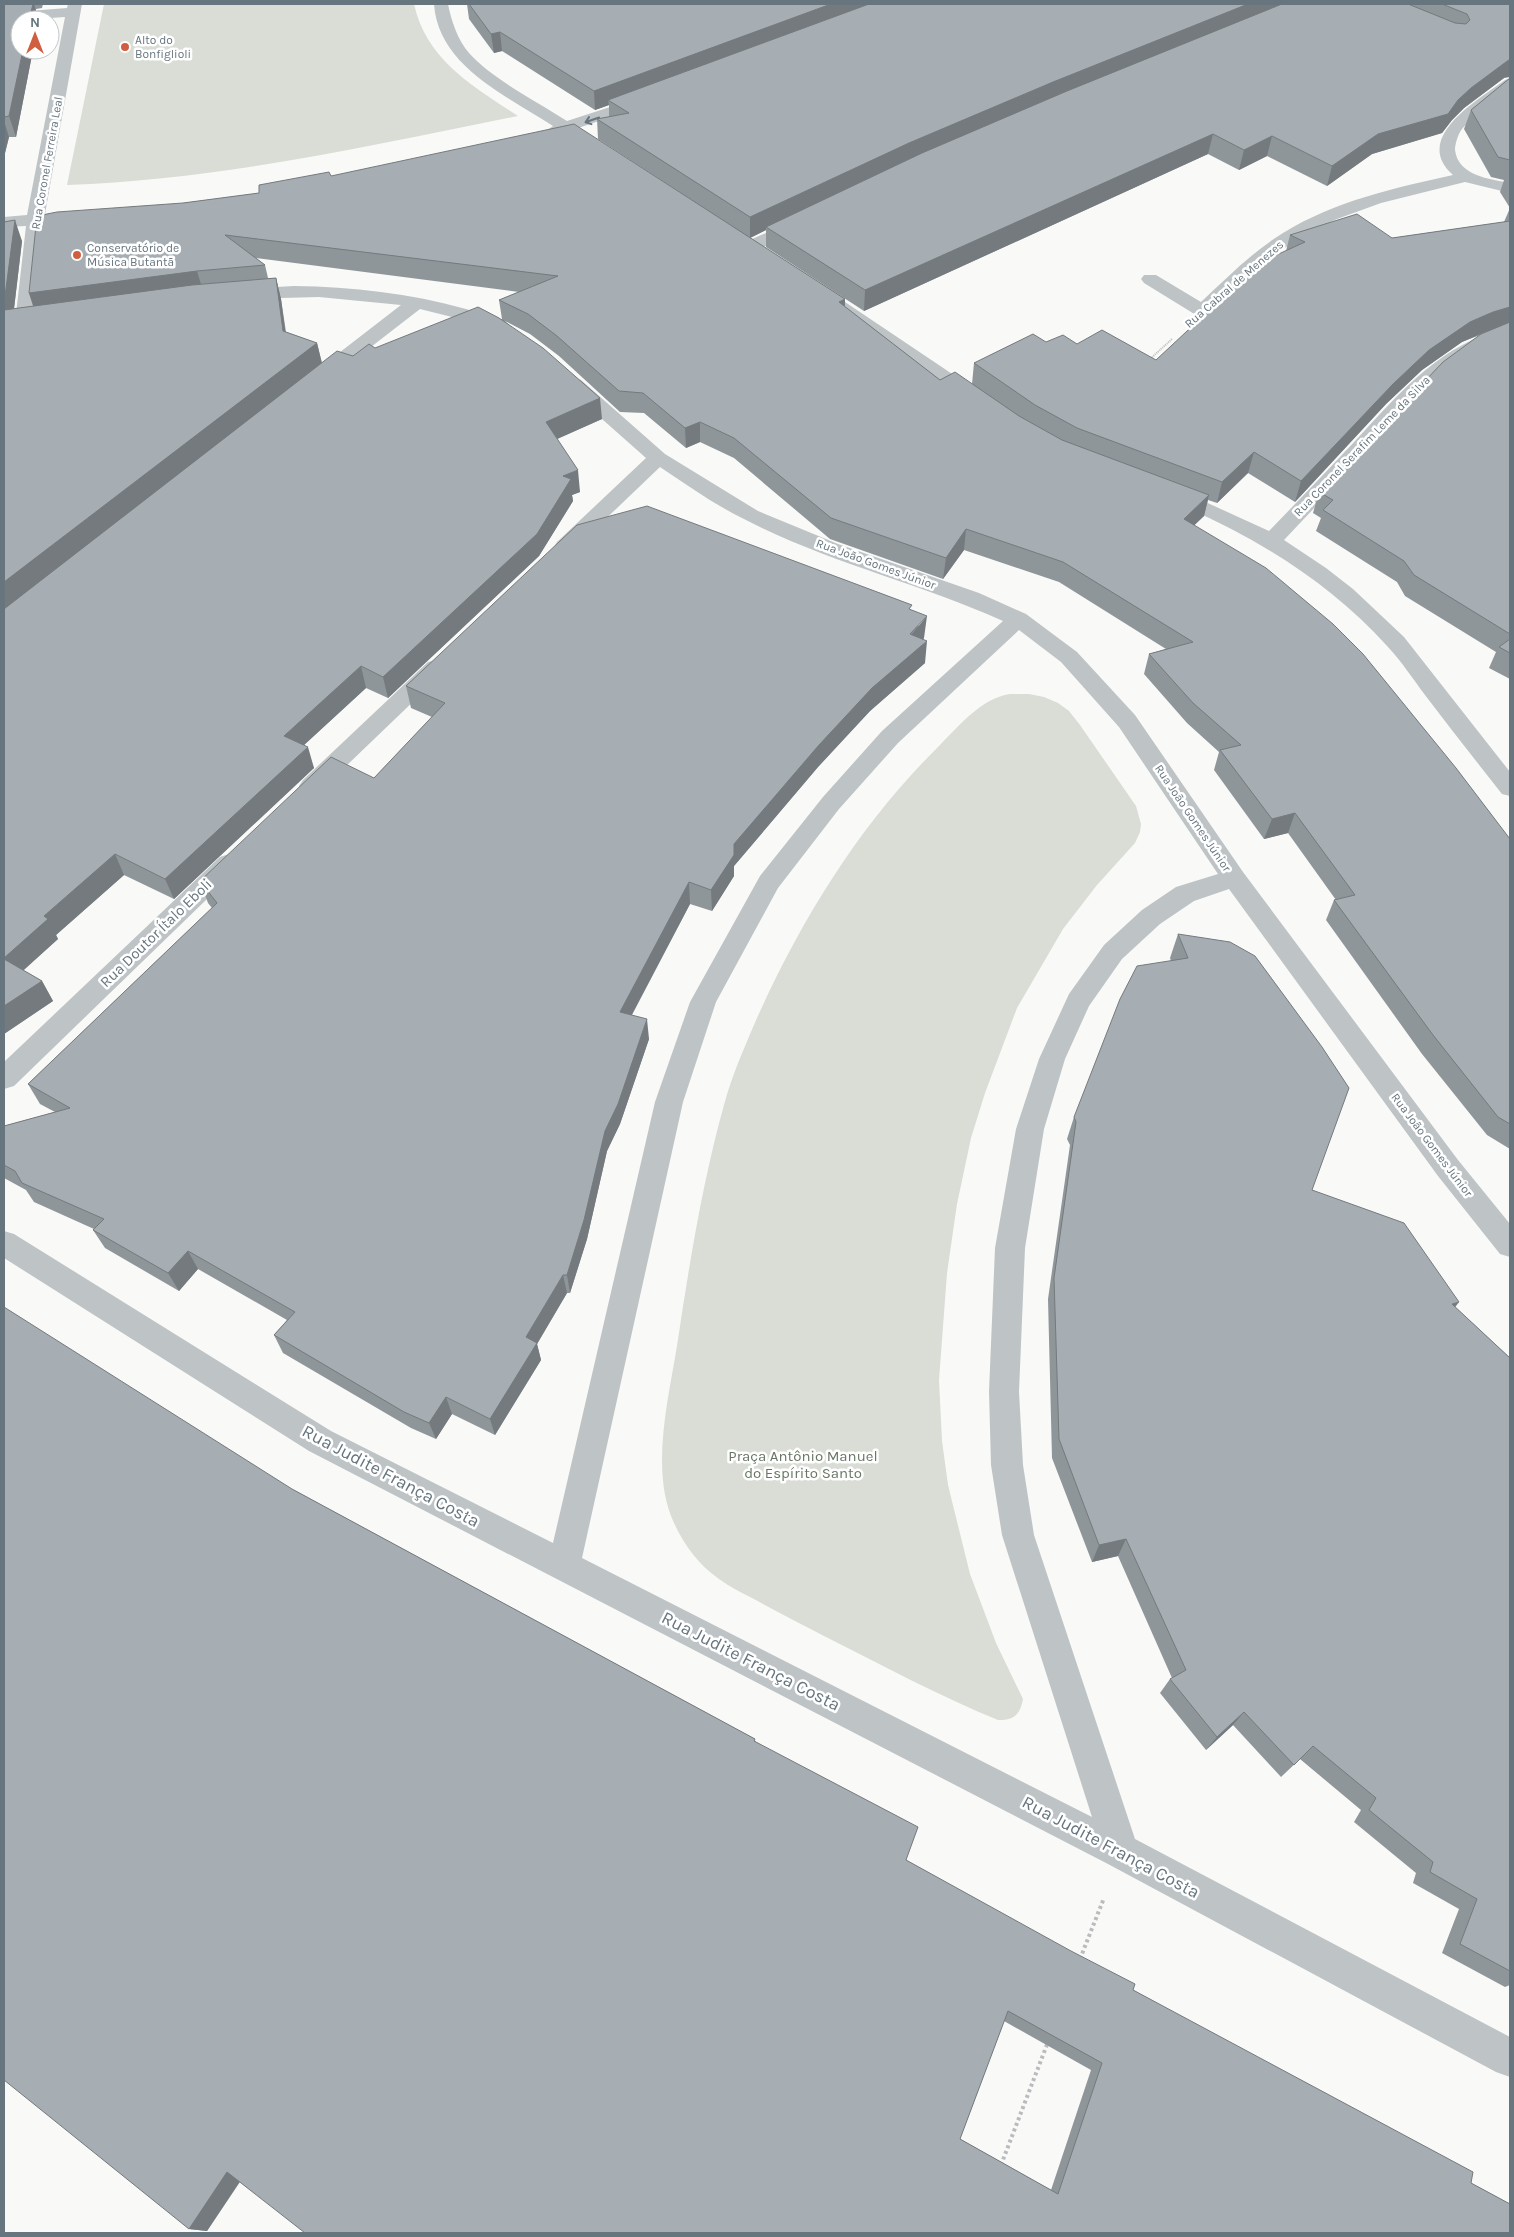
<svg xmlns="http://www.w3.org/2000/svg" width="1514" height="2237" font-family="Karla,sans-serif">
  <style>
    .green { fill: #d9ddd6 }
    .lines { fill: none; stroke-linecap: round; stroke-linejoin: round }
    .path-far1 { stroke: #b9bcbe; stroke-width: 2; stroke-dasharray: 1 1; stroke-linecap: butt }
    .path { stroke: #b9bcbe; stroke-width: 4; stroke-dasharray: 3 3; stroke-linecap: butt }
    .minor { fill: #bec3c6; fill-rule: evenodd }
    .wall { fill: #8f969a; fill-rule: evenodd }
    .shaded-wall { fill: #747a7d }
    .building { fill: #a6aeb3; stroke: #747a7d; fill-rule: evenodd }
    .oneway { stroke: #66757e }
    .poi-dot { fill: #d05f3f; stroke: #fff; stroke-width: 2 }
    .labels { text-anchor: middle; stroke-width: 5; stroke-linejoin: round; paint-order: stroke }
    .far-poi-label { font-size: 12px; fill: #66757e; stroke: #fff; text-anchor: start }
    .far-street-label { font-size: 12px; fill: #66757e; stroke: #fff }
    .street-label { font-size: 15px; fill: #66757e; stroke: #fff }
    .park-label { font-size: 15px; fill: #687765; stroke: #fff }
    .near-street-label { font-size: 18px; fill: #66757e; stroke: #fff }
  </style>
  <rect width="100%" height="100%" fill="#f9f9f7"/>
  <path class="green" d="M104,4H414C426,60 474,87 518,116C369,146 219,180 67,185Z
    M1010,694H1029L1044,697L1058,703L1069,711L1080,725L1136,806L1141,824L1140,832L1135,843L1097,885L1063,929L1017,1008L985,1093L971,1138L957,1204L947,1273L939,1380L942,1441L948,1485L970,1574L996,1643L1023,1699C1020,1715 1014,1720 998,1720C939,1696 882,1665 824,1636C801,1624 777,1612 754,1599C742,1593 730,1587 719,1579C699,1565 684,1545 674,1523C650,1471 668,1401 677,1346C689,1266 702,1184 724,1105C732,1075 745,1046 757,1018C801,920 860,824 937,748C957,728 981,698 1010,694Z"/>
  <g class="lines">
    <path class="path-far1" d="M1149,360L1172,339"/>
    <path class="path" d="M1080,1959L1104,1898
      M1001,2165L1048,2042"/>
    <path class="minor" d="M68,4H82L45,214H78L81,218L78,222L43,225L33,323L30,327L24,328L18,327L15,323L26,226L4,227V217L27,215L65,17L4,21V13L67,8Z
      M434,4H448C451,20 458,41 469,53C492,79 538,102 567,121L644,96L650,98L652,101L650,104L578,128L602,144L604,147L602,150H590L564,133L554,136L548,134L546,131L553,126C507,96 438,66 434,4Z
      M1510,78V90C1497,101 1472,117 1462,129C1458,134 1455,144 1455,150C1458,176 1490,179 1510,183V193L1465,182L1381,203L1337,219L1315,229L1283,249L1208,315L1202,316L1196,315L1144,283L1141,279L1144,275H1156L1201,302C1227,278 1252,252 1283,233C1335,201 1394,188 1453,175C1411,138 1478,100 1505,80Z
      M800,218L806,219L809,223L806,227L755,251H743L740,247L743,243Z
      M294,286C353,287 409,293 466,309C478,313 497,316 504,326L501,330L495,331L489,330L464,320L420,309L327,381L320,383L313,381L311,377L313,373L401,305L319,297L243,299L237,298L234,294L237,290L243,289Z
      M839,301L845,302L982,394L985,398L982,402L975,404L968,402L833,310L830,306L833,302Z
      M1510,326V338L1472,353L1434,381L1284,540L1326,568L1353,589L1404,637L1510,772V796L1502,794C1476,761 1450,728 1425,695C1413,679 1402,662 1388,647C1326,578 1248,533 1163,497L1160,493L1163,489L1170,487L1177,489L1269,531C1298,501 1327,471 1356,440C1402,390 1441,344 1510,326Z
      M574,378L581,380L665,454L758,511L838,544L979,593L1026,614L1077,652L1135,715L1243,872L1458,1160L1510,1224V1257L1500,1254L1438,1176L1229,889L1194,901L1160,924L1122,959L1089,1006L1065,1059L1044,1129L1025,1248L1019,1392L1023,1465L1034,1535L1135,1839L1510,2037V2077L1496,2072L1108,1864L309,1451L4,1258V1231L14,1234L331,1431L553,1543L655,1102L690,1002L760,876L823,797L882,731L1003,621C919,583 826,562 744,519C715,505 687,485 660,467L571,552L564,553L557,552L554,547L557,542L646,458L567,388L565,384L567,380ZM1019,630L1061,662L1119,727L1218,874L1176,887L1142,910L1104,945L1069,994L1039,1059L1016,1129L995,1248L989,1392L991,1465L1002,1535L1092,1817L582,1558L683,1102L716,1002L778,888L839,809L898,743Z
      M436,660L444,662L447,667L444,672L319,792L311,794L303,792L299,786L303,780L428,662Z
      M229,854L238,857L241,863L238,869L14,1086L4,1089V1062L220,857Z"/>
  </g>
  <path class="wall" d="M4,4H43L42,8L36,9L20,50H33L16,137H9L4,157Z
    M467,4H1510L1504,78L1464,108L1452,120L1442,133L1372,154L1327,186L1267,156L1239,170L1208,154L864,311L766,247V230L750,238L845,299V307L940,380L972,384L974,363L1046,342L1077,344L1156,360L1286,251L1290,235L1392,238L1504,222L1510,208L1500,192L1504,180L1491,177L1464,129L1471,110L1510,78V679L1489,668L1496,652L1405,596L1397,582L1316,531L1321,518L1313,513L1319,492L1480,335L1462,342L1422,370L1386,404L1295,502L1248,473L1217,503L1208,500L1204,516L1194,525L1510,839V1149L1487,1135L1422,1054L1326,920L1334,900H1336L1288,833L1264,839L1214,770L1219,752L1187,723L1144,674L1149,654L1166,649L1059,582L964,550L943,579L830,539L734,458L700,442L686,448L644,413L620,412L559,356L530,334L505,321L602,419L557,439L580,492L572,495L573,501L539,556L388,698L366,688L304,745L314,768L174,899L124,875L56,935L58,939L23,970L42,981L53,1001L4,1034V222L22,241L14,309L33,306L29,293L183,203L259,193L331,176L733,227L598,139L597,119L609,117V105L595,110L502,51L494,53L469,19ZM256,258L519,292L499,300L502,319L375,348L353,356L322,363L317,343L286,332L281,299L276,278H268L265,265Z
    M911,610L924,638L923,639L925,663L870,711L818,767L734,866V876L712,911L690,904L632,1015L649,1039L620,1124L607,1151L587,1239L570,1293H567L537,1344L541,1360L495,1435L452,1414L436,1439L411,1428L283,1353L274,1335L287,1320L198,1269L179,1291L105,1248L93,1230L94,1229L34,1202L26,1190L4,1178V1126L55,1112L40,1104L28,1084L212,908L208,903L200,881L374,778L432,717L411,708L406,686Z
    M1178,934L1312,1190L1455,1307L1510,1358V1985L1505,1987L1442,1953L1459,1909L1413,1883L1416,1873L1354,1822L1361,1810L1300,1759L1281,1777L1233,1725L1206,1750L1160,1693L1170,1679L1172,1678L1118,1556L1092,1562L1052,1458L1048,1299L1070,1145L1067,1139L1074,1117L1171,961L1170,958Z
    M292,1489L755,1739V1741L906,1860L1471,2183L1510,2204L240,2182L207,2231L189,2229ZM1004,2021L1091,2070L1051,2190L960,2139Z"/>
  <path class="shaded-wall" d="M33,4H34L39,20H29Z
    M831,4H882L608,100L609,105L595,110L594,91Z
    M1248,4H1285L766,227V230L750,238V217L909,143L1053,82Z
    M500,32L502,51L494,53L491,34Z
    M23,50H33L16,137L9,116Z
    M1510,59V77L1504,78L1464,108L1452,120L1442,133L1372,154L1327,186L1332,166L1378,134L1458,100L1471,88Z
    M4,121L9,137L4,157Z
    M1213,134L1208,154L864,311L865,290Z
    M1272,136L1267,156L1239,170L1244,150Z
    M15,220L22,241L13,317L4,320V297Z
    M197,271L203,291L36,314L29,293Z
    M276,278L281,299L288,352L283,331Z
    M845,299L844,320L839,302Z
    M1510,307V326L1485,332L1462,342L1422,370L1386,404L1295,502L1301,481L1393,384L1429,350L1470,322L1493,312Z
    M317,343L322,364L4,611V582Z
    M600,398L602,419L548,443L546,422Z
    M700,422V442L686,448L685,428Z
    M1254,452L1248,473L1217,503L1222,482Z
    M578,470L580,492L572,495L573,501L539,556L388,698L383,677L563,476Z
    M1209,495L1204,516L1179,540L1184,519Z
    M966,529L964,550L943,579L946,558Z
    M927,616L924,638L908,657L927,641L925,663L870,711L818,767L734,866V876L712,911L711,890L734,844Z
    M361,666L366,688L291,757L284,736Z
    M308,747L314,768L174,899L165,879Z
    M1295,813L1288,833L1264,839L1272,819Z
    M115,854L124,875L56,935L58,939L14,979L4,961V958L44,916Z
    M689,882L690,904L622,1033L620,1012Z
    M42,981L53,1001L4,1034V1006Z
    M647,1019L649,1039L620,1124L607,1151L587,1239L570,1293L567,1275L605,1131Z
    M188,1251L198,1269L179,1291L168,1273Z
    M563,1275L567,1293L537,1344L541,1360L495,1435L490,1419L526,1337Z
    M1459,1302L1444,1322L1452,1304Z
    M446,1397L452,1414L436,1439L429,1423Z
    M1126,1539L1118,1556L1092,1562L1099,1545Z
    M1244,1712L1233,1725L1206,1750L1217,1737Z
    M227,2172L244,2175L207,2231L189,2229Z"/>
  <path class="building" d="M4,4H33L29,20H20V50H23L9,116L4,117Z
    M469,4H831L594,91L500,32L491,34Z
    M869,4H1248L1053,82L909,143L750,217L597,119L629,113L608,100Z
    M1282,4H1408L1455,23L1466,24L1470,20L1467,14L1442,4H1510V59L1471,88L1458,100L1448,114L1378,134L1332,166L1272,136L1244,150L1213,134L865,290L766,227L922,153L1067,91Z
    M1510,78V160L1498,157L1471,110Z
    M574,124L845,299L839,302L940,380L955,372L1019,416L1062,440L1209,495L1184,519L1266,568L1333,624L1363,654L1456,768L1510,839V1124L1498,1117L1433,1035L1334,900L1355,895L1295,813L1272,819L1220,750L1241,745L1193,703L1149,654L1193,642L1063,562L966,529L946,558L831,518L734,438L700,422L685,428L643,393L619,391L557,336L528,314L499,300L558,276L225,235L265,265L197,271L29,293L37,216L57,212L183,203L259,193V185L329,172L331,176Z
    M1357,214L1392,238L1510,221V307L1493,312L1470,322L1429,350L1393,384L1301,481L1254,452L1222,482L1077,428L1035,405L974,363L1033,334L1046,342L1063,335L1077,344L1102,330L1156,360L1261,262L1305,242L1290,235Z
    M15,220L5,296L4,297V222Z
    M276,278L283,331L317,343L4,582V310L192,285Z
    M478,307L499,318L543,348L600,398L546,422L578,470L563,476L571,479L537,534L383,677L361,666L284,736L308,747L165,879L115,854L44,916L48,919L4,958V609L337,351L353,356L369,344L375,348Z
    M1510,322V634L1414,575L1404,561L1323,510L1333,500L1319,492L1443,362L1481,334Z
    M647,506L912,605L909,609L927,616L910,634L927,641L872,688L819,745L734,844V855L711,890L689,882L620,1012L647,1019L618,1104L605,1131L584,1220L567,1275H563L526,1337L537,1343L490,1419L446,1397L429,1423L404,1412L274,1335L295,1312L188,1251L168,1273L93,1230L104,1219L22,1183L15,1171L4,1165V1126L70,1108L28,1084L217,903L200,881L331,757L374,778L445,703L406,686L577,525Z
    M1510,639V653L1499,647Z
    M1178,934L1230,942L1255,956L1322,1047L1349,1088L1312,1190L1404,1223L1459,1302L1452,1304L1510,1358V1971L1460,1944L1477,1899L1430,1872L1433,1862L1369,1810L1376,1798L1313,1746L1294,1765L1244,1712L1217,1737L1170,1679L1186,1670L1126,1539L1099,1545L1059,1439L1054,1278L1076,1122L1074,1117L1120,999L1137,966L1188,958Z
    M4,959L42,981L4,1006Z
    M4,1307L292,1489L755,1739L754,1741L918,1827L906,1860L1071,1951L1135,1984L1133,1990L1473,2172L1471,2183L1510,2204V2233H305L227,2172L189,2229L4,2080ZM1008,2011L1102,2063L1058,2194L960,2139Z"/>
  <defs><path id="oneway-shaft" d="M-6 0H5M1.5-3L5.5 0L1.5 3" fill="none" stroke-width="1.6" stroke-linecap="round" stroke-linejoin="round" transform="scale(1.25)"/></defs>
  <use class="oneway" href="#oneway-shaft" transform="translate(592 120) rotate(161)"/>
  <g class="poi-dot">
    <circle cx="125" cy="47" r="5"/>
    <circle cx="77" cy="255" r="5"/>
  </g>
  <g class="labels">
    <g class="far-poi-label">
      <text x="135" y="44">Alto do<tspan x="135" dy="14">Bonfiglioli</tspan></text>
      <text x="87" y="252">Conservatório de<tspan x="87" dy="14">Música Butantã</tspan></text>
    </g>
    <g class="far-street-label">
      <text transform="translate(47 163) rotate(-80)" y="4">Rua Coronel Ferreira Leal</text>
      <text transform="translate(1234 284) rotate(-41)" y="4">Rua Cabral de Menezes</text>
      <text transform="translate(1362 446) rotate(-46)" y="4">Rua Coronel Serafim Leme da Silva</text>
      <text transform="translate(876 564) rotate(20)" y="4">Rua João Gomes Júnior</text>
      <text transform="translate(1193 818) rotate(56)" y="4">Rua João Gomes Júnior</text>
      <text transform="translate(1432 1145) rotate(53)" y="4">Rua João Gomes Júnior</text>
    </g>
    <g class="street-label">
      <text transform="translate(156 933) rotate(-44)" y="5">Rua Doutor Ítalo Eboli</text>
    </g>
    <g class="park-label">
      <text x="803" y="1461">Praça Antônio Manuel<tspan x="803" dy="17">do Espírito Santo</tspan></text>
    </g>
    <g class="near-street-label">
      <text transform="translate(391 1476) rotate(28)" y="6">Rua Judite França Costa</text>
      <text transform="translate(751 1661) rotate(27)" y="6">Rua Judite França Costa</text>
      <text transform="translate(1111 1847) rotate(28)" y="6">Rua Judite França Costa</text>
    </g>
  </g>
  <rect width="1514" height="2237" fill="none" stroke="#66757e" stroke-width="10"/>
  <g transform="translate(35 35)"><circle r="24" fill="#ffffff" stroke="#c2c8cb"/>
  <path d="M0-4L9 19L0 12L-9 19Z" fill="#d05f3f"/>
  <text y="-8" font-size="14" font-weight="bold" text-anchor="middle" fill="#66757e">N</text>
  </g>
</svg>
